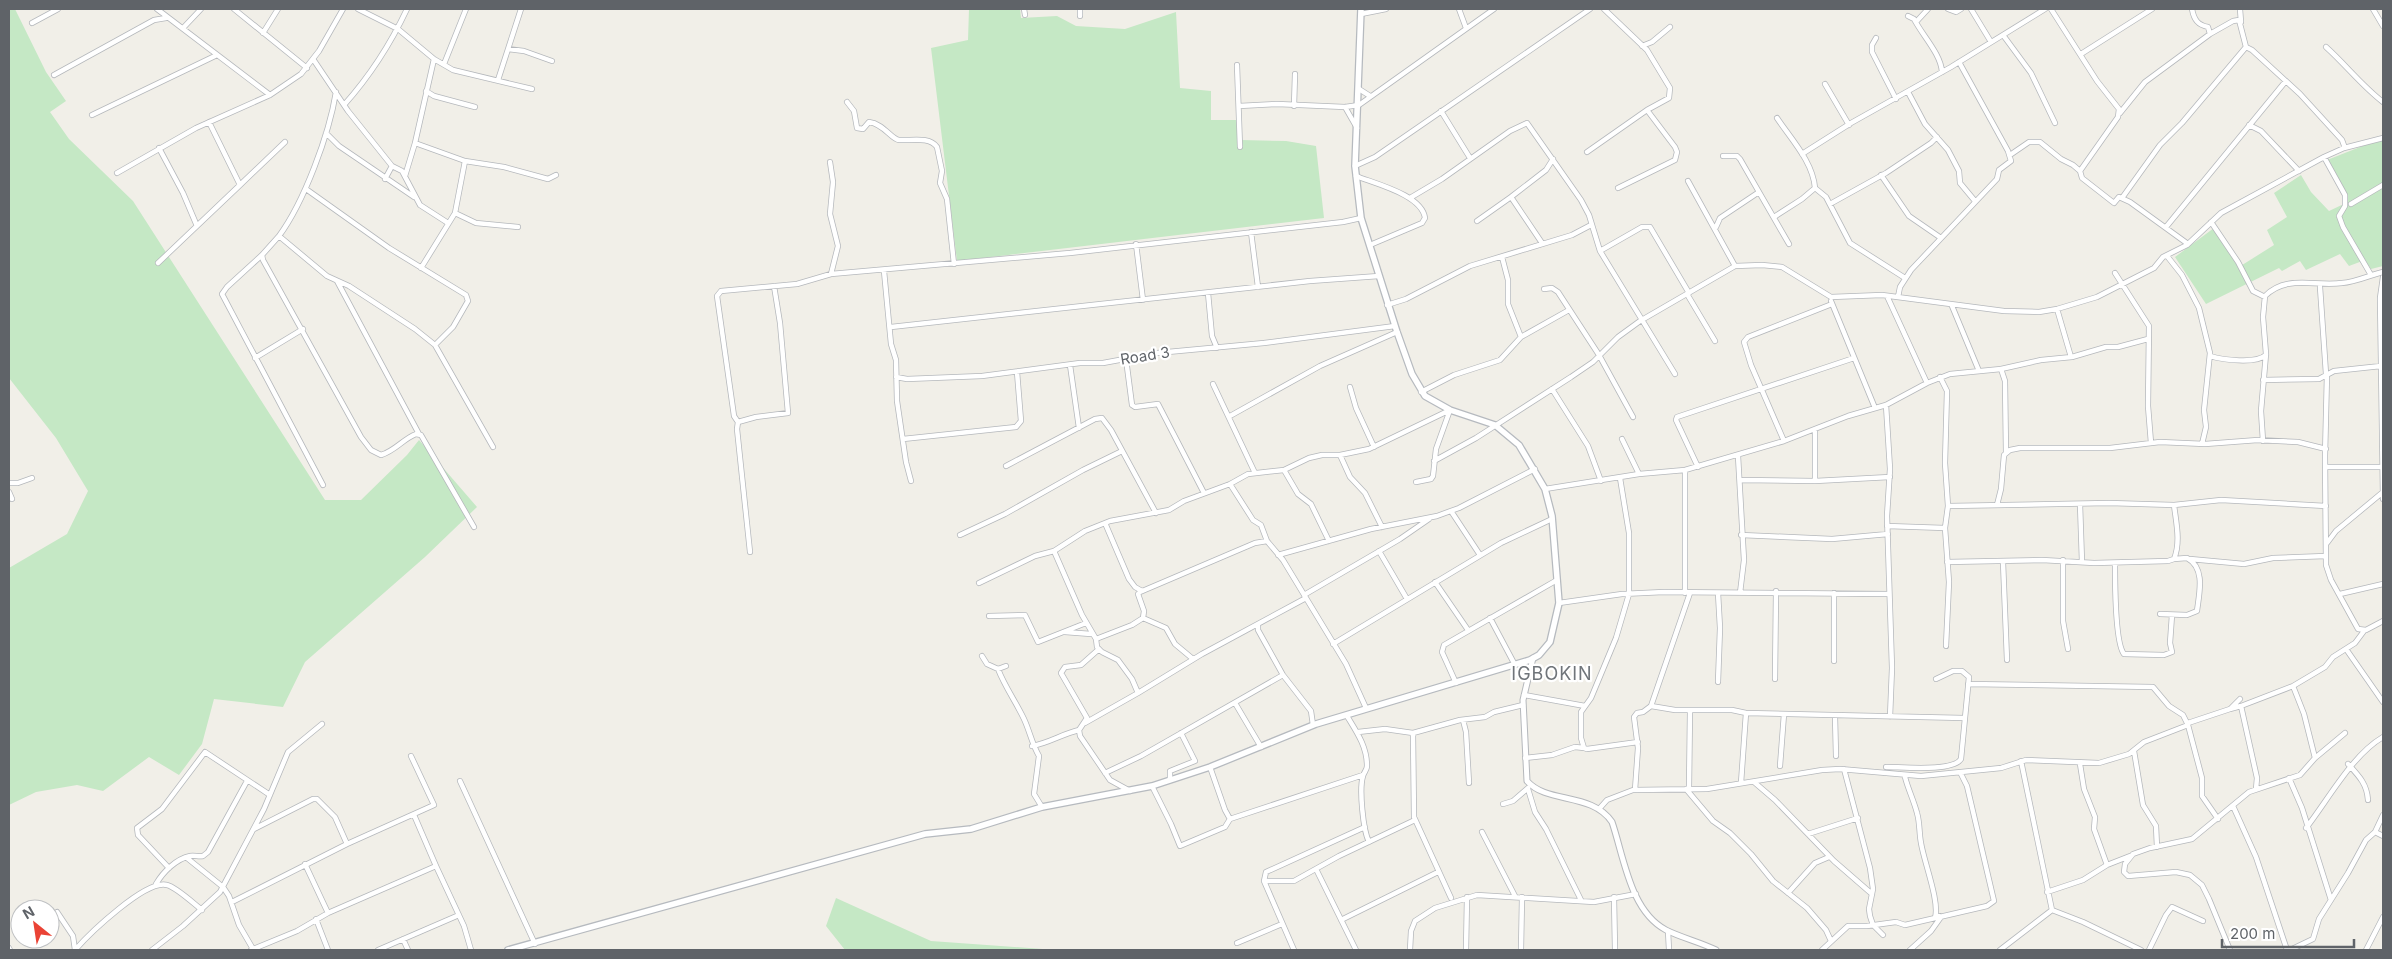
<svg xmlns="http://www.w3.org/2000/svg" width="2392" height="959" font-family="Inter,sans-serif">
  <style>
    .green { fill: #c5e8c5 }
    .lines { fill: none; stroke-linecap: round; stroke-linejoin: round }
    .minor-casing { stroke: #b5b8bc; stroke-width: 6 }
    .tertiary-casing { stroke: #b5b8bc; stroke-width: 7 }
    .secondary-casing { stroke: #b6babf; stroke-width: 8 }
    .minor { stroke: #fff; stroke-width: 4.5 }
    .tertiary { stroke: #fff; stroke-width: 5 }
    .secondary { stroke: #fff; stroke-width: 5.5 }
    .labels { text-anchor: middle; stroke-width: 4.5; stroke-linejoin: round; paint-order: stroke }
    .street-label { font-size: 15px; fill: #5f6368; stroke: #fff }
    .quarter-label { font-size: 18px; letter-spacing: 1px; fill: #70757a; stroke: #fff }
  </style>
  <rect width="100%" height="100%" fill="#f1efe8"/>
  <path class="green" d="M9,9H15L46,72L66,101L50,112L69,139L133,201L325,500H361L407,455L419,440L477,507L425,557L305,662L283,707L214,699L202,744L179,775L149,757L103,791L77,785L36,792L9,805V568L67,534L88,491L56,438L9,378Z
    M969,9H1020L1021,18L1057,16L1076,26L1125,29L1176,12L1180,88L1211,91V120H1238L1241,140L1286,141L1316,146L1324,218L957,261L931,48L968,40Z
    M2383,138V266L2371,269L2365,260L2349,266L2340,254L2306,270L2300,261L2282,271L2279,268L2206,304L2175,257L2214,228L2239,267L2274,245L2267,230L2287,217L2274,193L2301,175L2311,192L2329,211L2348,202L2327,160Z
    M836,898L931,941L1056,950H845L826,926Z"/>
  <g class="lines">
    <defs>
      <path id="minor" d="M157,9L270,95
        M234,9L307,68
        M358,9L398,29L434,59L453,70L532,89
        M1024,9L1025,15
        M1080,9V16
        M1459,9L1466,28
        M1948,9L1956,12L1961,9
        M1971,9L1991,42
        M2051,9L2097,81L2119,109L2118,117L2080,171
        M2240,9L2241,22
        M2373,9L2383,26
        M1361,14L1386,9
        M1908,16L1914,19C1922,35 1941,54 1942,72
        M1916,22L1928,9
        M32,23L58,9
        M184,27L201,9
        M263,33L278,9
        M2210,34L2233,21L2239,20L2246,47
        M2003,35L2031,73L2055,123
        M1876,38L1872,45V52L1896,99
        M1642,46L1652,42L1670,27
        M2326,47C2346,65 2362,86 2383,102
        M508,49L524,51L552,61
        M2081,54L2152,9
        M313,59L348,111L392,166L402,171L420,205L448,223
        M444,64L466,9
        M1237,65L1240,147
        M54,75L154,20L166,18
        M498,80L521,9
        M1825,84L1849,125
        M1359,89L1370,96
        M426,91L434,96L475,107
        M336,92C329,135 304,202 279,236L327,276L349,286L415,329L435,345L493,447
        M1908,92L1925,124L1948,150L1959,171L1960,183L1975,201
        M847,102L854,111L857,128L863,129L869,122C884,124 891,139 899,140C911,141 929,136 937,147L942,171L940,183L947,199L954,264
        M344,105C369,77 391,43 407,9
        M1239,106L1277,104L1345,107L1359,105L1494,9
        M1294,106L1295,74
        M1345,107L1357,128
        M1441,111L1470,158
        M2120,113L2145,82L2210,34L2208,27C2198,25 2194,20 2192,9
        M92,115L217,55
        M1777,118C1791,139 1813,162 1815,188L1826,197L1850,243L1905,278
        M209,122L240,185L285,142
        M2249,125L2261,131L2299,171
        M326,133L339,146L414,197
        M159,148L183,193L197,226
        M1587,152L1647,110L1669,98L1670,88L1647,50L1604,9
        M1802,154L1851,123L1951,67L2045,9
        M2010,155L2029,142H2040L2061,159L2073,165L2080,171L2082,178L2114,203L2119,197L2130,202L2188,244
        M1723,156H1737L1740,159L1789,244
        M2324,157L2345,195V206L2339,216L2343,227L2371,275
        M465,161L504,167L548,179L556,175
        M830,162L833,182L830,214L838,246L831,274
        M1355,166L1375,157L1590,9
        M117,173L196,128L270,95L301,74L319,51L343,9
        M1881,175L1909,216L1941,238
        M405,176L415,143
        M1356,176C1376,184 1422,195 1425,218L1422,223L1370,245
        M385,179L392,166
        M1688,181L1735,266
        M1618,188L1675,160L1677,152L1675,147L1647,110
        M306,189L389,248L466,295L468,301L453,327L435,345
        M1410,198L1442,179L1510,131L1527,123L1581,200L1589,215L1600,251L1675,374
        M2122,198L2160,145L2182,123L2246,47L2252,50L2300,94L2342,140L2345,148
        M1830,204L1886,173L1931,143L1937,137
        M2351,204L2383,185
        M455,213L476,223L518,227
        M1774,217L1802,199L1815,188
        M1477,221L1511,197
        M2211,222L2238,262L2253,291L2265,297
        M1716,227L1720,218L1759,192
        M2166,227L2285,82
        M1251,232L1258,287
        M279,236L262,255L263,260L361,437L371,450L381,455C395,451 403,439 416,434L421,435L474,527
        M1542,243L1511,197L1546,170L1553,159
        M1136,244L1143,300
        M1600,251L1642,227H1650L1689,293
        M262,255L227,287L222,294L323,485
        M2167,256L2182,275L2199,308L2210,353L2204,410L2206,427L2202,444
        M1502,257L1508,280V304L1521,337
        M158,263L240,185
        M421,268L455,213L465,161L415,143L434,59
        M884,271L891,344L896,360L897,401L906,462L911,481
        M2115,273L2149,326L2148,406L2151,443
        M2383,277L2380,298L2383,499
        M337,281L419,434
        M2320,287L2326,374
        M1544,289L1552,288L1558,292L1599,355L1633,417
        M1208,293L1212,336L1217,348
        M1687,294L1715,341
        M1887,296L1927,383
        M1898,297L1900,287L1911,270L1997,179L1999,170L2011,161L2008,151L1959,62
        M1831,301L1875,408
        M1387,305L1406,299L1470,266L1572,235L1591,225
        M1952,306L1979,371
        M2057,309L2071,357
        M891,327L1310,281L1379,276
        M2210,356C2223,360 2256,364 2266,355
        M255,358L303,329
        M1126,359L1132,405L1135,407L1158,404L1204,493
        M1070,365L1079,428
        M2001,369L2005,381L2006,453
        M2327,374L2325,456L2326,565L2331,580L2358,629L2366,630L2383,621
        M896,377L907,379L982,376L1080,363H1103L1157,353L1264,343L1395,326
        M1940,377L1947,391L1945,463L1948,506L1945,528L1949,582L1946,646
        M2263,380L2319,379L2334,371L2381,366
        M1213,384L1255,473
        M1350,387L1356,408L1374,447
        M1552,389L1588,446L1601,481
        M1421,392L1454,375L1500,360L1521,337L1569,310
        M1886,405L1890,469L1887,516L1892,668L1890,717
        M1230,416L1320,366L1397,332
        M738,422L756,417L788,413L780,323L774,286
        M1815,429V481
        M903,439L1016,427L1021,421L1017,372
        M1622,439L1639,474
        M1784,441L1751,365L1744,342L1748,337L1832,304
        M2263,441L2261,411L2266,354L2263,317L2265,296C2287,274 2315,287 2342,283C2356,282 2370,275 2383,272
        M1340,455L1350,477L1365,493L1382,527
        M1738,456L1744,560L1740,593
        M1434,461L1476,438L1571,377L1593,362L1618,337L1640,321L1735,266L1762,265L1782,267L1831,297L1882,295L2004,311L2039,312L2057,309L2097,297L2154,268L2163,257L2187,245L2221,213L2324,157L2344,148L2383,138
        M1006,466L1095,419L1102,418L1111,430L1156,513
        M1698,467L1676,420L1677,417L1854,358
        M2325,467H2383
        M1284,470L1298,494L1311,504L1329,541
        M1620,478L1629,533V594L1616,638L1591,698L1581,712V738L1584,748L1587,749L1638,742
        M1740,480L1815,481L1890,477
        M1416,482L1431,479L1433,476L1436,449L1450,410
        M9,483H18L32,478
        M1230,484L1253,520L1261,525L1267,541
        M1545,489L1639,474L1685,470L1784,441L1848,416L1886,405L1927,383L1950,374L2001,369L2041,360L2072,357L2106,347H2118L2148,339
        M9,492L12,499
        M2080,504L2082,562
        M1997,505L2001,489L2004,455L2010,450L2020,448H2110L2160,442L2205,444L2258,440L2298,442L2326,449
        M1948,506L2109,503L2174,505L2221,500L2326,506
        M1451,511L1480,555
        M1105,523L1129,579L1135,587L1142,591
        M1887,526L1945,528
        M960,535L1005,514L1083,470L1122,451
        M1741,535L1832,539L1888,534
        M2327,543L2336,531L2383,492
        M1054,551L1082,615L1096,639L1097,647L1102,652L1118,660L1132,679L1138,693L1202,654L1306,598
        M1379,551L1407,599
        M750,552L737,429L738,422L734,416L717,296L721,291L797,284L831,274L1070,253L1343,222L1361,218
        M1278,555L1371,529L1437,516L1459,508L1535,469
        M2190,559L2244,564L2273,558L2326,556
        M2063,560V621L2068,649
        M1947,562L2042,560L2094,563L2168,561L2174,559C2181,542 2176,522 2174,505
        M2003,562L2007,660
        M2115,563C2115,580 2115,643 2124,654L2164,655L2172,652L2170,643L2172,615
        M1435,582L1468,630
        M979,583L1035,556L1054,551L1085,531L1110,521L1169,510L1184,501L1230,484L1248,474L1284,470L1309,458L1322,455H1340L1369,449L1450,410
        M1685,593V470
        M1718,593L1720,628L1718,682
        M2340,594L2383,584
        M1304,595L1400,539L1429,519
        M1559,603L1622,594L1664,592L1889,594
        M2160,614L2187,615L2197,611C2199,594 2206,568 2187,558L2174,559
        M989,616L1025,615L1038,642L1086,623
        M1143,618L1166,628L1175,644L1193,659
        M1490,618L1515,665
        M1258,625V630L1283,675L1311,711L1313,725
        M1065,632L1091,634
        M1096,639L1132,625L1143,618L1144,611L1138,594L1140,592L1255,543L1267,541L1283,560L1346,664L1366,708
        M1333,644L1501,543L1552,519
        M1099,649L1081,665L1065,667L1061,673L1087,718L1079,730L1080,736L1110,780L1130,791
        M2346,649L2383,702
        M982,656L987,664L998,669C1005,687 1016,702 1024,719C1030,732 1032,744 1039,756L1034,794L1042,807
        M1834,661V593
        M998,669L1006,666
        M1775,679L1776,591
        M1456,683L1442,652L1444,645L1557,580
        M1968,684L2153,687L2169,706L2183,715L2188,725L2202,778V796L2218,819
        M2293,686L2325,667L2333,657L2355,643L2364,631
        M1524,695L1585,706
        M1235,703L1261,747
        M1651,706L1690,593
        M2241,706L2293,686L2304,714L2315,758
        M2230,709L2241,706L2257,778L2256,789
        M1347,716C1356,731 1367,746 1367,766C1367,770 1364,772 1363,776C1359,789 1363,830 1369,842
        M1835,716L1836,756
        M1463,720L1466,732L1469,783
        M1085,723L1138,693
        M2188,723L2230,709L2240,699
        M1358,732L1385,729L1413,733L1460,720L1485,717L1494,712L1523,705
        M1413,733L1414,817L1451,898
        M1032,746C1049,743 1062,734 1079,730
        M2134,751L2143,805L2156,826L2157,847
        M1525,758L1552,755L1575,747L1584,748
        M2021,761L2052,910
        M2080,764L2084,789L2095,817L2094,829L2107,865L2130,856
        M2348,764C2359,776 2367,784 2368,800
        M1780,766L1784,714
        M1210,767L1225,810L1230,819L1363,775
        M1886,767C1902,767 1953,772 1961,759L1969,677L1962,671H1953L1936,679
        M1844,769L1870,868L1873,889L1869,909L1870,916L1873,925L1883,935
        M1105,773L1141,756L1283,675
        M1905,777C1908,789 1914,801 1917,813C1920,823 1919,833 1921,843C1924,862 1940,902 1935,918
        M2289,778L2302,808L2331,900
        M1170,780V771L1195,761L1181,733
        M460,781L535,944
        M1754,782L1775,800L1834,861L1872,894
        M1741,783L1746,713
        M1152,786L1171,824L1180,846L1225,827L1230,819
        M1528,789L1535,812L1546,829L1581,900
        M1686,789L1713,821L1730,833L1751,854L1773,881L1807,908L1826,930L1831,941
        M1689,789L1690,711
        M1635,790L1638,748L1634,717L1637,713L1643,712L1651,706L1675,710H1732L1746,713L1964,718
        M1503,804L1513,801L1528,788
        M2233,806L2256,857L2287,950
        M1599,809L1607,800L1633,790L1707,789L1822,770L1840,769L1921,776L2001,768L2026,760L2099,763L2129,754L2144,742L2188,725
        M414,815L436,866
        M2306,828C2328,800 2352,755 2383,737
        M1482,832L1515,896
        M2375,832L2383,836
        M1808,834L1858,818
        M347,844L434,805L411,756
        M187,858L223,887L229,896L239,925L253,949
        M305,864L328,913
        M169,868L138,835L137,828L162,809L205,752L270,795
        M1316,869L1356,950
        M1264,881H1294L1339,856L1415,820
        M156,884C163,872 176,859 190,856C194,855 199,857 203,856L208,852L247,781
        M2047,892L2083,880L2107,865
        M1788,893L1815,863L1829,857
        M1614,897L1615,950
        M232,902L347,844L335,817L317,799H313L254,829
        M57,912L73,936L75,950
        M316,919L328,950
        M1341,920L1438,872
        M1668,931L1669,950
        M403,939L408,950
        M1237,943L1282,924
        M9,948L10,950
        M75,950C89,934 146,879 167,885C176,887 193,903 202,910
        M152,950L183,926L220,892L264,809L288,752L322,724
        M251,950L297,931L328,913L436,866L464,926L471,950
        M378,950L459,915
        M1294,950L1264,881L1266,872L1365,827
        M1410,950L1411,931L1415,921L1435,908L1477,895L1594,902L1636,894
        M1466,950L1467,897
        M1521,950L1522,897
        M1822,950L1848,926H1867L1896,922L1905,925L1987,906L1994,901L1967,786L1961,774
        M1910,950L1931,931L1941,917L1939,916
        M2000,950L2052,910L2083,922L2141,950
        M2149,950L2166,915L2172,907L2203,921
        M2230,950L2209,899L2202,885L2190,875L2176,872L2128,876L2124,872L2125,864L2133,854L2150,848L2192,839L2249,792L2300,775L2315,758L2345,733
        M2290,950L2313,939L2319,919L2348,873L2366,840L2375,832L2383,815
        M2366,950L2383,917"/>
      <path id="tertiary" d="M1533,658L1523,700L1527,781C1547,804 1592,792 1612,822C1624,857 1630,911 1666,930C1682,938 1700,942 1716,950"/>
      <path id="secondary" d="M508,950L925,834L971,829L1042,807L1152,786L1210,767L1316,724L1530,660L1539,655L1550,642L1559,603L1552,516L1545,489L1519,445L1495,425L1450,410L1425,396L1412,374L1397,332L1361,218L1355,166L1361,9"/>
    </defs>
    <use href="#minor" class="minor-casing"/>
    <use href="#tertiary" class="tertiary-casing"/>
    <use href="#secondary" class="secondary-casing"/>
    <use href="#minor" class="minor"/>
    <use href="#tertiary" class="tertiary"/>
    <use href="#secondary" class="secondary"/>
  </g>
  <g class="labels">
    <g class="street-label">
      <text transform="translate(1145 356) rotate(-9)" y="5">Road 3</text>
    </g>
    <g class="quarter-label">
      <text x="1552" y="680">IGBOKIN</text>
    </g>
  </g>
  <rect width="2392" height="959" fill="none" stroke="#5f6368" stroke-width="20"/>
  <g transform="translate(35 924) rotate(330)"><circle r="24" fill="#ffffff" stroke="#bfc1c3"/>
  <path d="M0-4L9 19L0 12L-9 19Z" fill="#ea4335"/>
  <text y="-8" font-size="14" font-weight="bold" text-anchor="middle" fill="#5f6368">N</text>
  </g>
  <path d="M2222 939v8h132v-8" fill="none" stroke="#5f6368" stroke-width="2.5"/>
  <text x="2230" y="939" font-size="15" fill="#5f6368" stroke="#ffffff" stroke-width="4" paint-order="stroke">200 m</text>
</svg>
